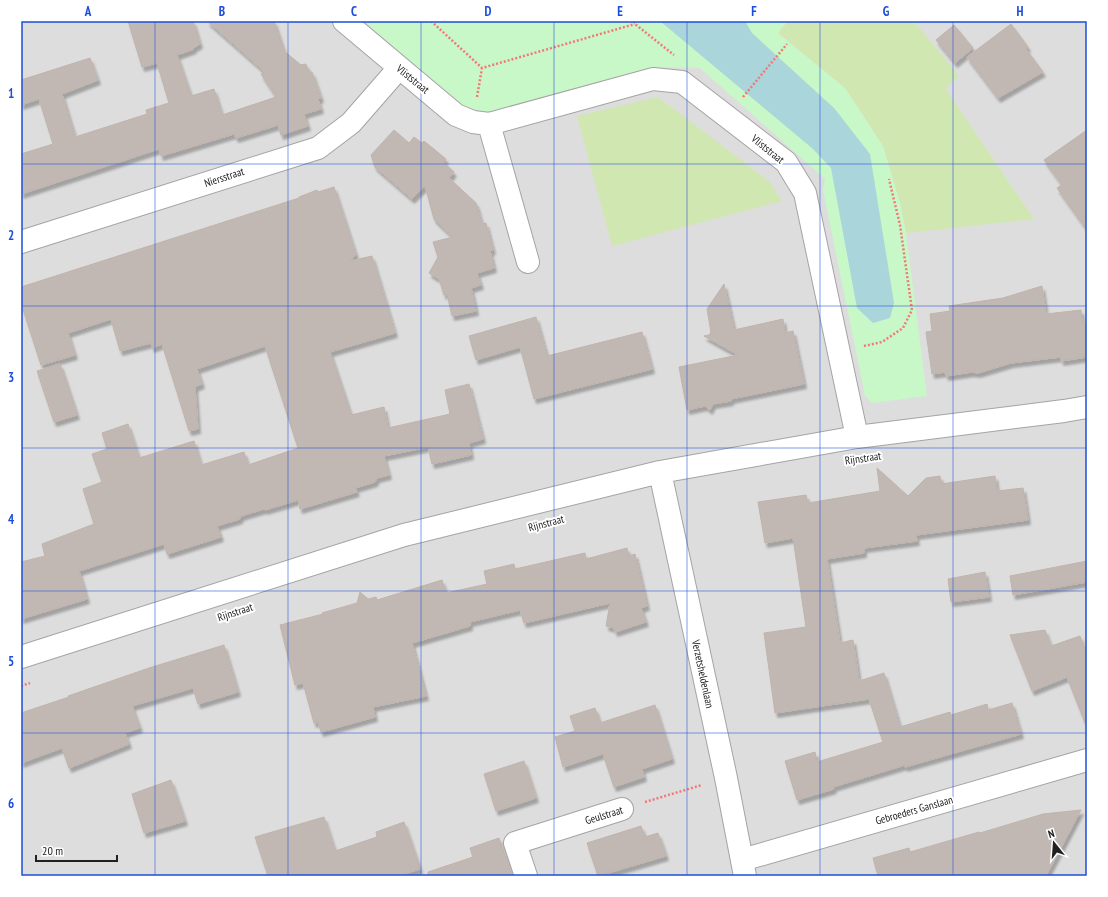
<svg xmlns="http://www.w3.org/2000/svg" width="1108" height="897" font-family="'PT Sans Narrow',sans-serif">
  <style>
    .residential { fill: #deddde }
    .grass { fill: #d0e7b1 }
    .park { fill: #c8f7c8 }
    .water { fill: #aad5db }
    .building { fill: #c1b8b4; stroke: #c1b3aa; filter: url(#shadow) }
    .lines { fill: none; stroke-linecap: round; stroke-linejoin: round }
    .minor-casing { stroke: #a4a4a4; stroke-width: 24 }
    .tertiary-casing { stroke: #a4a4a4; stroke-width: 24 }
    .path { stroke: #f37876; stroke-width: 2.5; stroke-dasharray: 2 2; stroke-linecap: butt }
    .minor { stroke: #fff; stroke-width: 22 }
    .tertiary { stroke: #fff; stroke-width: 22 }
    .grid { fill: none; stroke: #1d4ed8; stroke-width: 1; stroke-opacity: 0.55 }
    .labels { text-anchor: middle; stroke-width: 4; stroke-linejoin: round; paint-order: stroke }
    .street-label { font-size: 11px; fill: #202020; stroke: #fff }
    .neatline { fill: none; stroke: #1d4ed8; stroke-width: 1.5 }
    .grid-label { font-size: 13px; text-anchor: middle; font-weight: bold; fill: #1d4ed8 }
  </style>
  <defs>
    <filter id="shadow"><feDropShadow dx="2.5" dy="4.5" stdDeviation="1" flood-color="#0004"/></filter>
  </defs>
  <rect width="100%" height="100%" fill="#f0ede8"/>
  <path class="residential" d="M21,21H1087V876H21Z"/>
  <path class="grass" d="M788,21H914L959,76L945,88L1034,219L906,233L900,203L883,146L845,88L777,32Z
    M658,97L769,181L782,201L612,246L577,116Z"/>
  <path class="park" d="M364,21H788L778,33L845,88L883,146L900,203L906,233L927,396L872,403L865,396L823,190L825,179L700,68L656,67L487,112L464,107Z"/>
  <path class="water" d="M660,21H745L752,33L834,108L870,154L894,303L890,318L873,323L857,308L831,168L813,149Z"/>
  <path class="building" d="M128,21H193L200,44L193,48L194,49L177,55L191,96L214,89L222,115L276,97L261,74L266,73L207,21H274L284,51L301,65L306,64L309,72H312L321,98L318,99L321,109L304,114L308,126L281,135L278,125L236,138L234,134L161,156L159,149L21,194V154L53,144L39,99L21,105V80L90,58L98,80L62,94L75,137L147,114L146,110L169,103L157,63L142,67Z
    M1011,24L1028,47L1026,49L1043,72L998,98L967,57Z
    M954,25L973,48L955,63L936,40Z
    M394,130L409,143L414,137L422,143L424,141L446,159L443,162L454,172L449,178L476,203L482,224L486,223L493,250L490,251L494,268L477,273L481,285L471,288L476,311L452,316L447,294L444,295L439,279L429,273L438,257L433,242L453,237L434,219L425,186L412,199L375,167L371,155Z
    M1087,130V230L1057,188L1062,185L1044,160Z
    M334,187L356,255L350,261L372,256L395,333L330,352L351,415L384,407L388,428L450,414L445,390L469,384L483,439L469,443L471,455L432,464L428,447L384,456L389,475L377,478L375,482L355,488L357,492L300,509L298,500L265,510L264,509L241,516L240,519L217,526L221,537L167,554L164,544L79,571L87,599L21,619V562L45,556L42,544L94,524L83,489L102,482L92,454L107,449L102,433L128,424L139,458L194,441L201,465L244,452L248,465L298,448L265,346L197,369L202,384L195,387L198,429L189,431L162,344L152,348L151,343L120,351L111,319L68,333L75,355L41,365L21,303V287L299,198V197L317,190L318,192Z
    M724,284L734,330L783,319L785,333L793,331L804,384L731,399V401L713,404L710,410L705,406L687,410L679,367L738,355L704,336L709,335L711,332L707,309Z
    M1042,286L1046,314L1081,310L1082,323H1087V357L1061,361V357L1011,363L978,373L972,372L946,376L945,372L932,374L926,332L932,331L930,314L950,311L949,306L1003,298Z
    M536,317L547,356L642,332L652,369L534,399L520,347L476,360L469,336Z
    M60,364L77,415L54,422L37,371Z
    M877,468L908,496L926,478L940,476L941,484L995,476L997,491L1023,488L1028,520L916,535L917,541L864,548V553L827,559L840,643L853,640L859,681L884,673L900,727L950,712L951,715L987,704L988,710L1012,703L1021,734L905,767V765L833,787L834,789L797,800L785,761L815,752L817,762L883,742L869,699L775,713L764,633L806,627L793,538L765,543L758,502L806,495L808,503L880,491Z
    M627,548L629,556L635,554L647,606L641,608L646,622L615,632L614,628L606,626L610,603L524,623L520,610L470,622V626L412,643L426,696L373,707L375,717L321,732L318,722L314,723L303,683L295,685L280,625L323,614L322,613L357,603L360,592L368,599L376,597L377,600L442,580L446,593L487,584L484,571L514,564L515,569L585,553L586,559Z
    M1087,561V582L1013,595L1010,576Z
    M985,572L989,597L951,602L948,579Z
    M1045,630L1051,646L1080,636L1087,654V723H1085L1067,677L1032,691L1010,635Z
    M224,645L238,692L198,704L193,688L132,706L140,728L125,733L129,744L69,768L62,748L21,763V713L69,697L68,696L149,668Z
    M655,705L672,759L642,769L644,777L614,787L603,754L563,767L555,737L575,731L570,716L595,708L600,723Z
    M524,761L536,798L496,811L484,774Z
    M171,780L185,821L144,833L132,794Z
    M1081,810L1046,876H878L873,858L909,848L910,852L979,832L980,833L1043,814Z
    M324,817L335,851L377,837L376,832L404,822L420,869L399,876H268L255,837Z
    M641,826L645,837L658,833L666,856L598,876L587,843Z
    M499,838L512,876H428V872L473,857L470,848Z"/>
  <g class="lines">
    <defs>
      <path id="minor" d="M344,21L456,115L473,122L489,124L653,79L682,82L786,162L805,193L857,437
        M489,124L528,262
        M21,242L318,148L351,123L399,68
        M742,860L1087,760
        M526,876L515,843L622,809"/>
      <path id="tertiary" d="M660,472L726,778L745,876
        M21,657L404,535L660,472L857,437L1064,411L1087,407"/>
    </defs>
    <use href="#minor" class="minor-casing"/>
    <use href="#tertiary" class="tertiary-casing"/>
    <path class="path" d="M431,21L482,68L635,24
      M634,21L635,24L674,55
      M477,97L482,68
      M743,97L787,44
      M864,346L882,342L903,328L912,310L900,225L889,179
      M21,686L30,683
      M645,802L702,785"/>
    <use href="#minor" class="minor"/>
    <use href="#tertiary" class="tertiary"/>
  </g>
  <path class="grid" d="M155,21V876M288,21V876M421,21V876M554,21V876M687,21V876M820,21V876M953,21V876M21,164H1087M21,306H1087M21,448H1087M21,591H1087M21,733H1087"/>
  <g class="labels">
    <g class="street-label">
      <text transform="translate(413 79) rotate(39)" y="4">Vliststraat</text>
      <text transform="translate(768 149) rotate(39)" y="4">Vliststraat</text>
      <text transform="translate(224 177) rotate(-18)" y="4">Niersstraat</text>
      <text transform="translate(863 458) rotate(-8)" y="4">Rijnstraat</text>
      <text transform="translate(546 523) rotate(-15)" y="4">Rijnstraat</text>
      <text transform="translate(235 612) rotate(-18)" y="4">Rijnstraat</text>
      <text transform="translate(703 674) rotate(78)" y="4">Verzetsheldenlaan</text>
      <text transform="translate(914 810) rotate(-16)" y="4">Gebroeders Ganslaan</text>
      <text transform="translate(604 815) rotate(-17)" y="4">Geulstraat</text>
    </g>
  </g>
  <rect width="1108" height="897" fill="none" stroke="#ffffff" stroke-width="44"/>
  <g transform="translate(1054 843) rotate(343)" stroke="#ffffff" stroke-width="3" paint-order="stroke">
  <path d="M0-3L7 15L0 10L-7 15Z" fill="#202020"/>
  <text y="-6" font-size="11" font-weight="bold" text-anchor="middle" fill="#202020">N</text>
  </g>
  <path d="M36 855v6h81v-6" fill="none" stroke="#202020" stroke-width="2"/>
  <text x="42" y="855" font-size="12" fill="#202020" stroke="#ffffff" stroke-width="3" paint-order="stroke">20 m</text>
  <rect x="22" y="22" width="1064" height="853" class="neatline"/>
  <g class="grid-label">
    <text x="88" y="16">A</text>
    <text x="222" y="16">B</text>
    <text x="354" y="16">C</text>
    <text x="488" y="16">D</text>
    <text x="620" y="16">E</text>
    <text x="754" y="16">F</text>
    <text x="886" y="16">G</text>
    <text x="1020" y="16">H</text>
    <text x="11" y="98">1</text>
    <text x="11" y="240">2</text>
    <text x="11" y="382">3</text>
    <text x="11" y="524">4</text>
    <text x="11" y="666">5</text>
    <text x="11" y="808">6</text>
  </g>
</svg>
